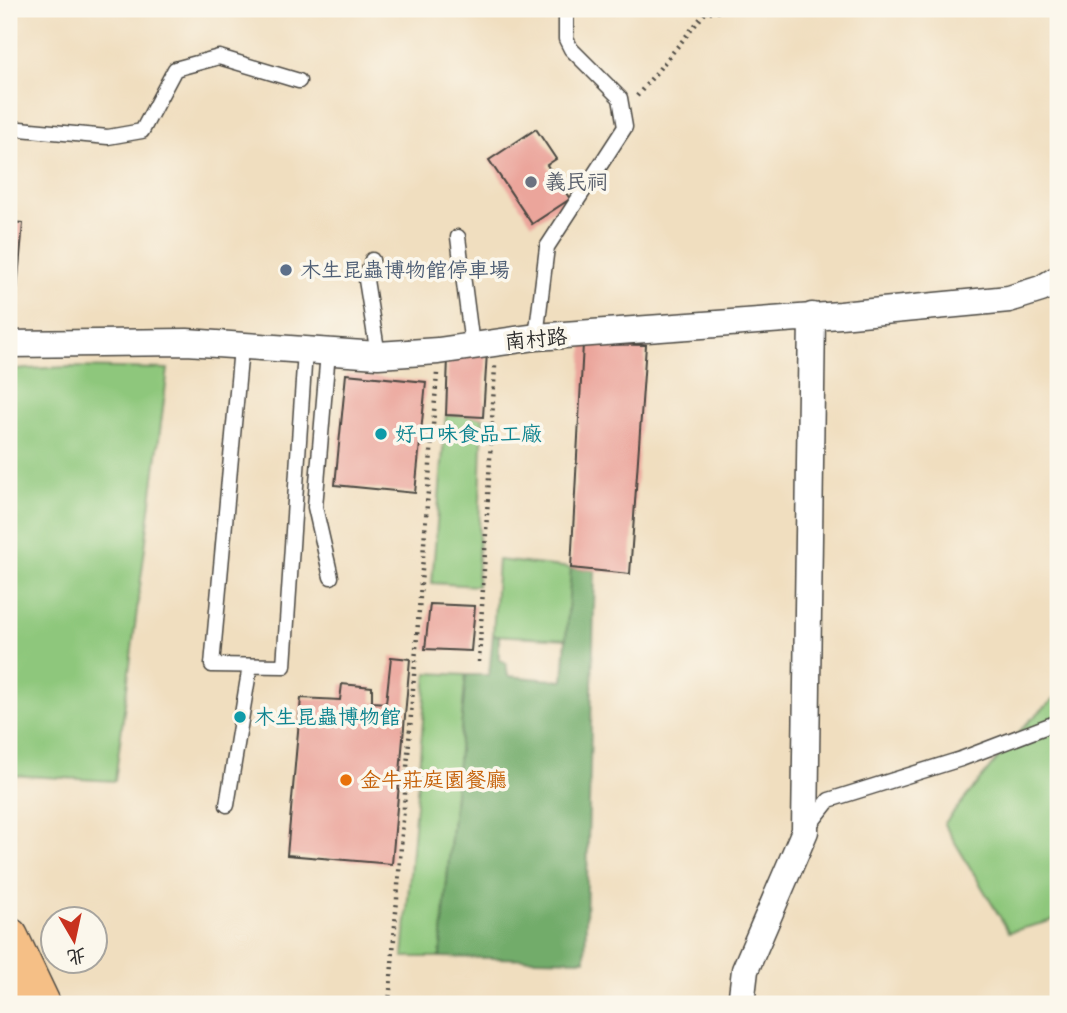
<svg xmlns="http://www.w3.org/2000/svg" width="1067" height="1013" font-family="Pangolin,'LXGW WenKai TC',sans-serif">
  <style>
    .green { fill: #8ec77b; stroke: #5c7953; stroke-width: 2 }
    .forest { fill: #72ac6b; stroke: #4e6c4b; stroke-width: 2 }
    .building { fill: #eba59b }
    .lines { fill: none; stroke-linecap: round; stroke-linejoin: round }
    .lane-casing { stroke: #494641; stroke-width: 17 }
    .street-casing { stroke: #494641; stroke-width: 29 }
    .primary-casing { stroke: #494641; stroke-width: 41 }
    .path { stroke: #494641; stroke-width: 4.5; stroke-dasharray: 2 5; stroke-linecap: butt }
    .lane { stroke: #fff; stroke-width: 14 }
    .street { stroke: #fff; stroke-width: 26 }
    .primary { stroke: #f5bf86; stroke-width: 38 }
    .worship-dot { fill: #6b7280; stroke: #fbf7ec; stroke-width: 2.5 }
    .service-dot { fill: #5c6f8a; stroke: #fbf7ec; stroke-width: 2.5 }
    .culture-dot { fill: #0f9aa8; stroke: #fbf7ec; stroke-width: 2.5 }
    .food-dot { fill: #e8710a; stroke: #fbf7ec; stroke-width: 2.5 }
    .labels { text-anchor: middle; stroke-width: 7; stroke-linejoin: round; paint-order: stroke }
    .worship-label { font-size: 21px; fill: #5b616d; stroke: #fbf7ec; text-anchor: start }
    .service-label { font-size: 21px; fill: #4e5e75; stroke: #fbf7ec; text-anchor: start }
    .street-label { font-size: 21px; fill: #2b2b2b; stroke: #fbf7ec }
    .culture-label { font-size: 21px; fill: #0d838f; stroke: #fbf7ec; text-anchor: start }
    .food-label { font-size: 21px; fill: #c56008; stroke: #fbf7ec; text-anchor: start }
  </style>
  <rect width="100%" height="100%" fill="#fbf7ec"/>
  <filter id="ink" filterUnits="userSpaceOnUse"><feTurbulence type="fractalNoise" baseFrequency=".0143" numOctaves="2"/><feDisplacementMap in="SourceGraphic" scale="14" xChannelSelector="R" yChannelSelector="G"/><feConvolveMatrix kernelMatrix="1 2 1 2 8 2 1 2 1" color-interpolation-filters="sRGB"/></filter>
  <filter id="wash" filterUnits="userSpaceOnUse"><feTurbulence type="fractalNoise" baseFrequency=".00686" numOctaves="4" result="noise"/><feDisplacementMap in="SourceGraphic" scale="28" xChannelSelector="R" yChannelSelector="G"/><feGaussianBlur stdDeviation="1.57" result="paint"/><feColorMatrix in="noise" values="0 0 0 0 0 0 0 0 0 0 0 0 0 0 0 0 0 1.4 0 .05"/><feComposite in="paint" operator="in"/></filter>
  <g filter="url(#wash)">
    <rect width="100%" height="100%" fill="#f0debf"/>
    <path class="green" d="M67,367L168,369L115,781L9,775V370Z
      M446,415L483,417L477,586L432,583Z
      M498,560L571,568L567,639L493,635Z
      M427,673L466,675L440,957H403Z
      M1058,695V919L1009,932L944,824L1025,725Z"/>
    <path class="forest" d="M571,568L595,570L585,960L440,957L466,675H489L493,635H499V659L506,663L508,676L563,681Z"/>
    <g id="blocks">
      <path class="building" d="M536,129L556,159L547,165L570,199L532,224L489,160Z
        M9,222L23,223L14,324H9Z
        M583,344L646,345L630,574L571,568Z
        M487,352L483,417L446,415L448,357Z
        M346,374L426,382L415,493L335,485Z
        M430,604L475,606L471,651L425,649Z
        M391,657L410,659L392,864L287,855L301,698L340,700L342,684L372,687V702L386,703Z"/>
    </g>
  </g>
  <g filter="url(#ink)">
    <use href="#blocks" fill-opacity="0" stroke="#494641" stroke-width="2"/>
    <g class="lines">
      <defs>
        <path id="lane" d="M9,128L108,137L142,131L175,69L219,57L299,81
          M458,237L472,345
          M372,260L366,280L378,355
          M536,337L547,247L625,127L620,98L571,49L566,39V9
          M241,348L212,665L284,666L305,351
          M328,352L315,507L331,577
          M227,805L250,666
          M808,827L829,800L961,759L1058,722"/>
        <path id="street" d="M9,344L187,342L378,355L438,351L536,337L840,315L1009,299L1041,289L1058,279
          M741,1004L745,970L805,831L812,316"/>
        <path id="primary" d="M9,937L41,1004
          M9,1002L10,1004"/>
      </defs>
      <use href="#lane" class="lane-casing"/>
      <use href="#street" class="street-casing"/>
      <use href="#primary" class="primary-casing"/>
      <path class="path" d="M637,96L705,13L740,9
        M479,662L495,366
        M389,1004L437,373"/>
      <use href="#lane" class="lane"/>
      <use href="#street" class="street"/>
      <use href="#primary" class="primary"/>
    </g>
  </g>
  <circle class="worship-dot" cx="531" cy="182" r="7"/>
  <circle class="service-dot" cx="286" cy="270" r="7"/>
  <g class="culture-dot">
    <circle cx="381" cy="434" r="7"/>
    <circle cx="240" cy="717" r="7"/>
  </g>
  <circle class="food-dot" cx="346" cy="780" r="7"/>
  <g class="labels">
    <g class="worship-label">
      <text x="545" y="189">義民祠</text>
    </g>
    <g class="service-label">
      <text x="300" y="277">木生昆蟲博物館停車場</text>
    </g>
    <g class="street-label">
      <text transform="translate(536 339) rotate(-5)" y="7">南村路</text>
    </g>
    <g class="culture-label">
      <text x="395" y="441">好口味食品工廠</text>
      <text x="254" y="724">木生昆蟲博物館</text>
    </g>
    <g class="food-label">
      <text x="360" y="787">金牛莊庭園餐廳</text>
    </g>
  </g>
  <rect width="1067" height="1013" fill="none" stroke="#fbf7ec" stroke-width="35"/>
  <g transform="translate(74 940) rotate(171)"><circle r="33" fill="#fbf7ec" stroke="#a8a59f" stroke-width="2"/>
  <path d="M0-5L12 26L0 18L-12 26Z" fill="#c8321e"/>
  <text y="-10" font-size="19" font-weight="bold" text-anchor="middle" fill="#2b2b2b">北</text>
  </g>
</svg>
